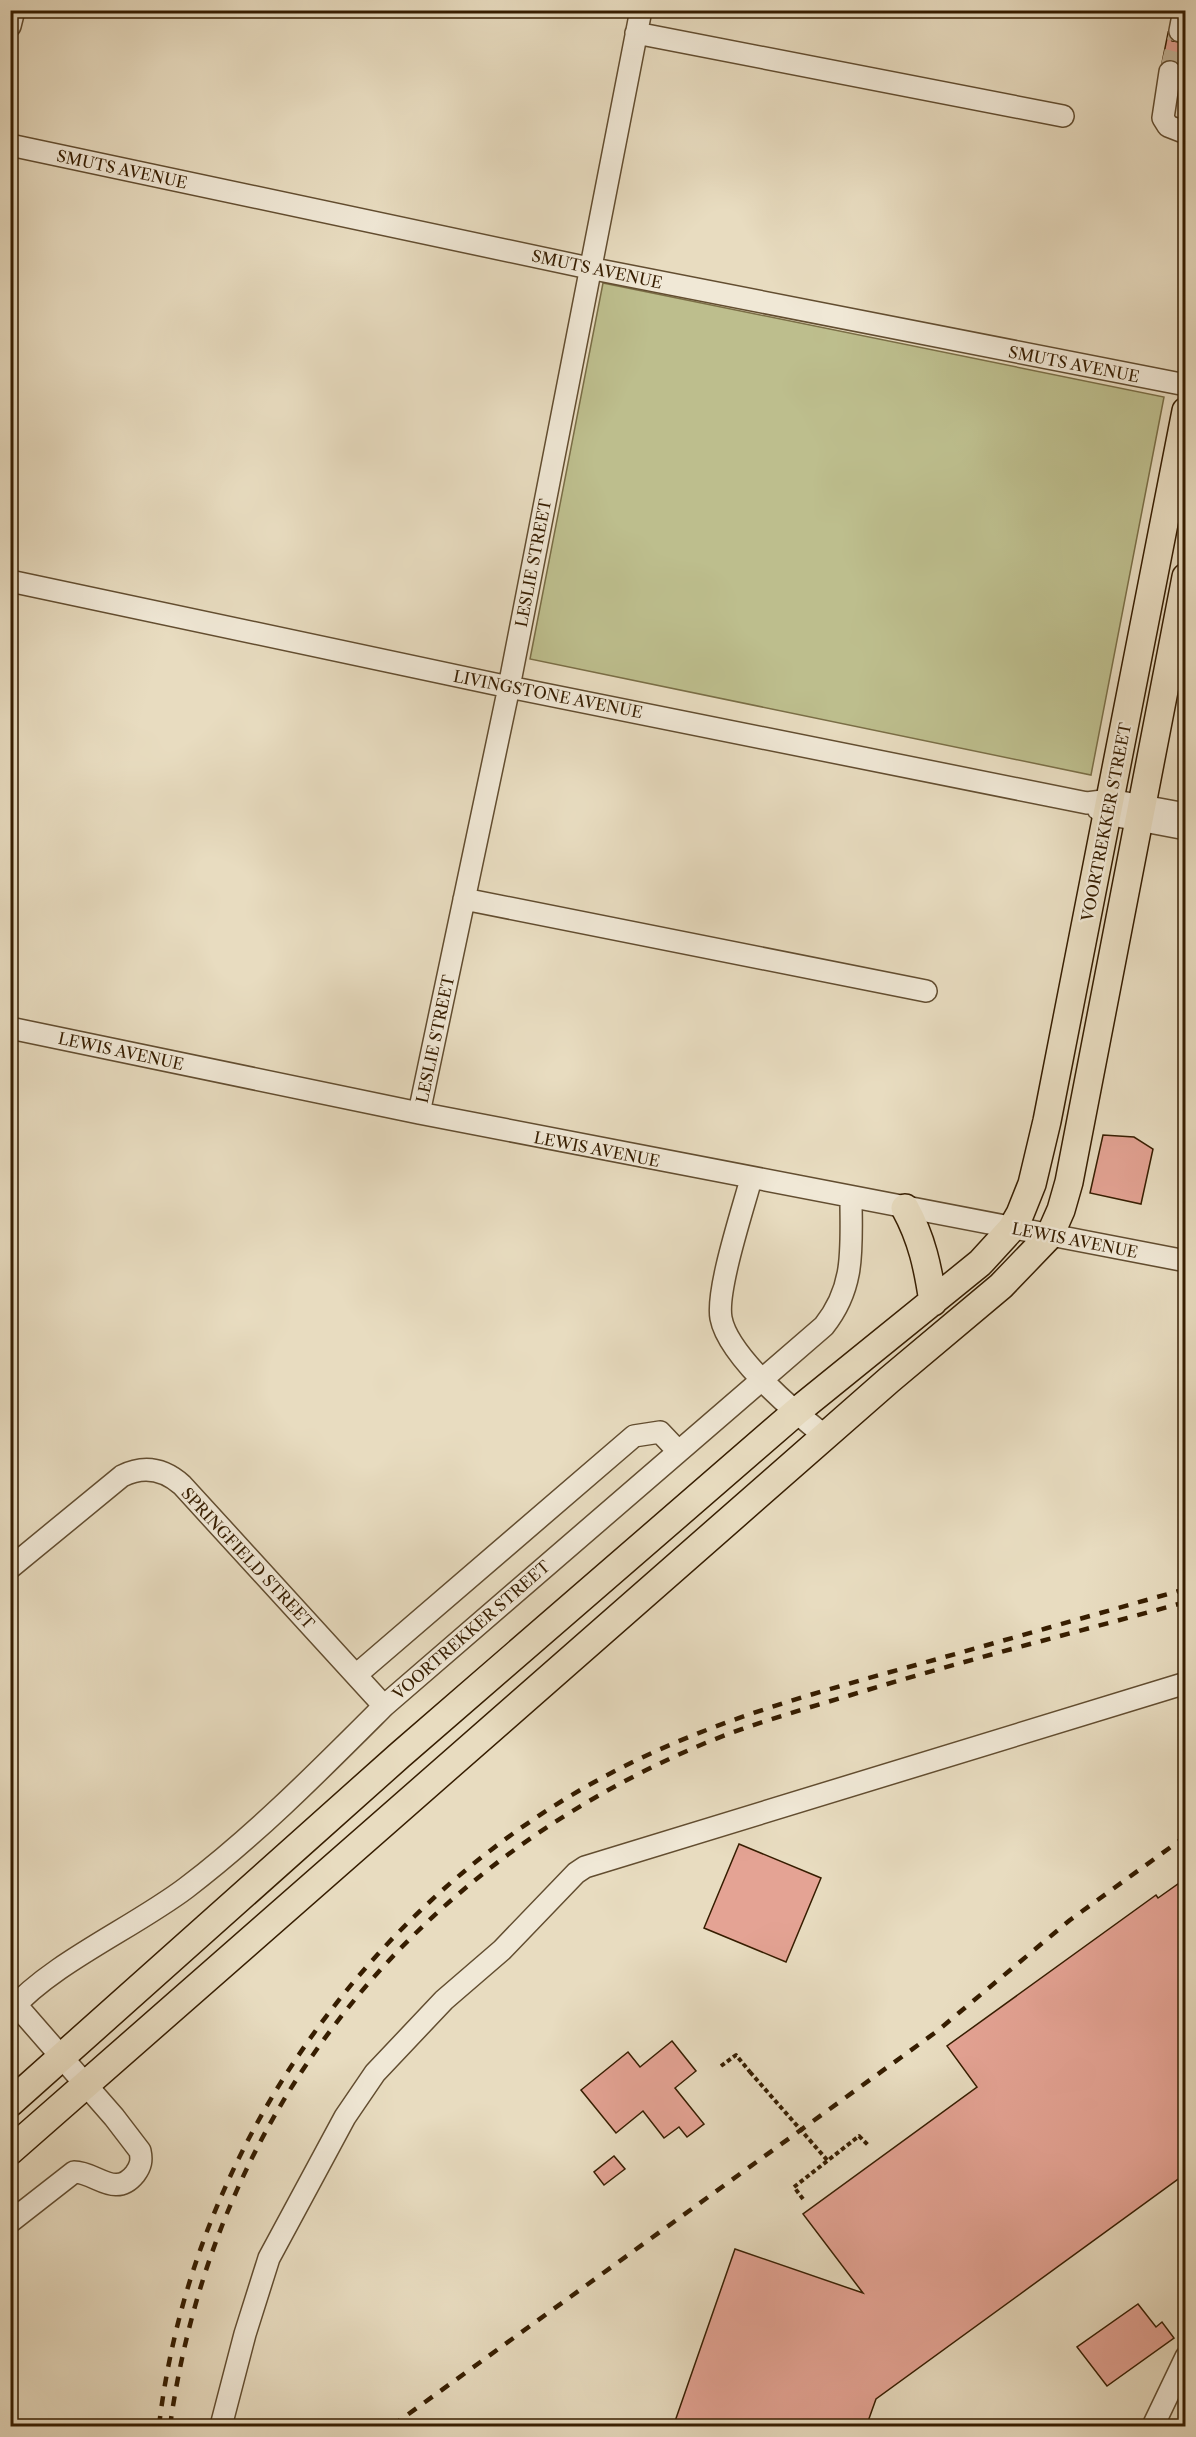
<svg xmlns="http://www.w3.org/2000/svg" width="1196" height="2437" font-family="'Libre Caslon Text',serif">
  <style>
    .green { fill: #bdbe8d; stroke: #7a6e46; stroke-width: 1.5 }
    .building { fill: #e4a394; stroke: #361d00; stroke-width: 1.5 }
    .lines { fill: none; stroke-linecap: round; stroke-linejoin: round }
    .minor-tunnel { stroke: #c4b69a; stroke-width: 21; stroke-dasharray: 21 10; stroke-linecap: butt }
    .minor-casing { stroke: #624d30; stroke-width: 24 }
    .major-casing { stroke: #361d00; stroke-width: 30 }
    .path { stroke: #361d00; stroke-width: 4; stroke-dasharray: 4.5 3; stroke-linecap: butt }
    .minor { stroke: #f0e8d6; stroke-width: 21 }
    .major { stroke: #e8dcc0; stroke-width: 27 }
    .rail { stroke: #361d00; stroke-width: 4.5; stroke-dasharray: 10 10; stroke-linecap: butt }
    .path-bridge { stroke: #361d00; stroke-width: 4; stroke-dasharray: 4.5 3; stroke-linecap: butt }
    .labels { text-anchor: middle; stroke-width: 4.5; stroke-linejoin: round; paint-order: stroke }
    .street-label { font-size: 16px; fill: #361d00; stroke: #f0e8d6 }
  </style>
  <rect width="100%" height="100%" fill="#e8dcc0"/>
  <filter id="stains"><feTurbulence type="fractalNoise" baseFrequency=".00333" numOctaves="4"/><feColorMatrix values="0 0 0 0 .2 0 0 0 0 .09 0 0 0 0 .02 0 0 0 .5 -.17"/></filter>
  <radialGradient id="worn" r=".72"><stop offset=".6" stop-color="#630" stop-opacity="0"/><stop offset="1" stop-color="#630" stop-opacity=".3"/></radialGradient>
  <path class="green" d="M603,283L1164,397L1091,775L530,659Z"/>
  <path class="building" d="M1168,33L1172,41L1185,42V81L1182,80V68L1177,62L1171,59L1162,63Z
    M1103,1135L1134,1137L1153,1149L1141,1204L1090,1193Z
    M739,1844L821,1878L786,1962L704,1928Z
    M1185,1879V2174L876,2399L866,2427H673L735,2249L863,2293L803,2214L977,2087L947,2046L1156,1895L1158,1898Z
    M672,2041L696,2071L675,2088L704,2124L687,2137L679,2127L664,2138L643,2111L616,2133L581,2090L628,2052L640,2067Z
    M614,2156L625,2169L604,2185L594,2172Z
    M1138,2304L1156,2327L1162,2322L1174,2338L1107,2386L1077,2347Z"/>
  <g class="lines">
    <path class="minor-tunnel" d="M1170,72L1180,31"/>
    <defs>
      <path id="minor" d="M10,26L14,10
        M1180,31L1184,10
        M636,33L1063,116
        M1170,72L1163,118L1168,126L1186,133
        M10,145L589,268L1186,385
        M10,581L509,687L1087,803L1110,800L1186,814
        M1098,809L1107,814L1186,829
        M464,899L926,991
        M10,1028L419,1113L1186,1261
        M419,1113L509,687L641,10
        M751,1179C743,1209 716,1290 721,1318C728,1356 796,1413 826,1437
        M10,1568L122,1476C144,1465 164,1469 182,1485L384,1706
        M356,1675L634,1436L660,1432L678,1451
        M10,1998L114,2117L140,2151C142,2160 141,2166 135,2174C115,2199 96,2172 74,2172L10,2222
        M10,2011C52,1963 133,1928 186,1888C257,1834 321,1769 384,1706L824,1326C856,1286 851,1247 851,1198
        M221,2426L245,2334L269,2258L345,2117L375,2073L444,2000L502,1950L576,1873L585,1867L1186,1683
        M1153,2426L1186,2357"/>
      <path id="major" d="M905,1208C922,1239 928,1268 933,1302
        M10,2103L400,1755L796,1412L980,1263L1012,1228L1020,1214L1032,1184L1047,1121L1186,411
        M10,2151L889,1380L1001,1286L1050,1235L1061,1210L1069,1182L1186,577"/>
    </defs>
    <use href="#minor" class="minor-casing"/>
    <use href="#major" class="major-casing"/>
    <path class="path" d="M721,2066L736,2055L750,2072
      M803,2199L794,2187L859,2136L869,2146"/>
    <use href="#minor" class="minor"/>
    <use href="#major" class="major"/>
    <path class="rail" d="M159,2426C192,2143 380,1883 637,1760C726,1717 821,1691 916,1665C1006,1640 1096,1614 1186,1589
      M170,2426C214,2111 412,1867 703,1744C751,1724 801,1710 851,1695C961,1661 1074,1633 1186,1602
      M392,2426L936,2032L1070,1920L1186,1836"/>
    <path class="path-bridge" d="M750,2072L828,2161"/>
  </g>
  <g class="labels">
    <g class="street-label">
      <text transform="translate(122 169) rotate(12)" y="6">SMUTS AVENUE</text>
      <text transform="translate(597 269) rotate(12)" y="6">SMUTS AVENUE</text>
      <text transform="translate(1074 364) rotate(11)" y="6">SMUTS AVENUE</text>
      <text transform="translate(533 563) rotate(-79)" y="6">LESLIE STREET</text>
      <text transform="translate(548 694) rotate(11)" y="6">LIVINGSTONE AVENUE</text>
      <text transform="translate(1106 822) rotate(-79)" y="6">VOORTREKKER STREET</text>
      <text transform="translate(435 1039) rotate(-78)" y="6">LESLIE STREET</text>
      <text transform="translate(121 1051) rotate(12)" y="6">LEWIS AVENUE</text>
      <text transform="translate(597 1149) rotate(11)" y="6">LEWIS AVENUE</text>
      <text transform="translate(1075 1240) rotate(11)" y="6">LEWIS AVENUE</text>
      <text transform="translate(248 1558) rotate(47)" y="6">SPRINGFIELD STREET</text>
      <text transform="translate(471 1630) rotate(-41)" y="6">VOORTREKKER STREET</text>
    </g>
  </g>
  <rect width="1196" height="2437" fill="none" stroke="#e8dcc0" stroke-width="36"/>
  <rect x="12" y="12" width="1172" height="2413" fill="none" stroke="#361d00" stroke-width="3"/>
  <rect x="18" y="18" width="1160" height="2401" fill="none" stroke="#361d00" stroke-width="1.5"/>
  <rect width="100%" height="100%" filter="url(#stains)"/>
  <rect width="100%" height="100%" fill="url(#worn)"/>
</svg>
